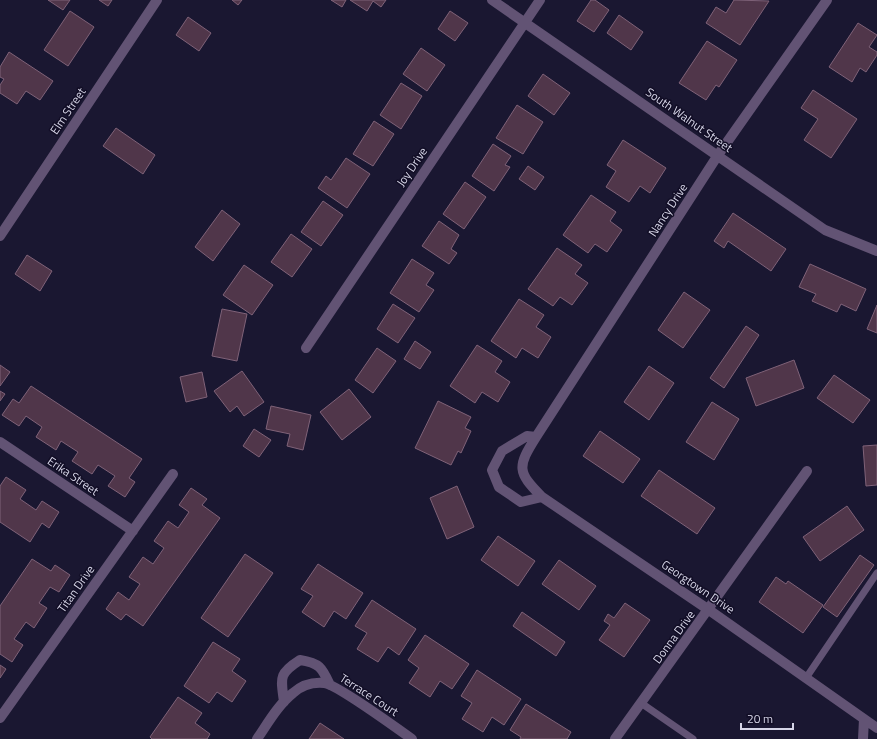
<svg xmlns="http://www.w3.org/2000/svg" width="877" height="739" font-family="'Titillium Web',sans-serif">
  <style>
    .building { fill: #50364a; stroke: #7f6278 }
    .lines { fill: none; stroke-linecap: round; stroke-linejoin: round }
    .service { stroke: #625374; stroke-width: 7 }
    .minor { stroke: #625374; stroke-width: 10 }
    .labels { text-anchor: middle; stroke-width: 3; stroke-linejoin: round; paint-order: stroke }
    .street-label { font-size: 12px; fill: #d6d5e7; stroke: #120e26 }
  </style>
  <rect width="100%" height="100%" fill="#1a1731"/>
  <path class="building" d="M48,0H70L63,10Z
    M99,0H112L108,6Z
    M232,0H242L238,5Z
    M331,0H346L342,7Z
    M350,0H386L381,7L373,1L367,11Z
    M591,0H595L609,10L594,32L577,21Z
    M734,0L769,1L740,45L706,23L716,7L726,13Z
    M70,11L94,27L68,66L44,50Z
    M450,11L468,23L455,41L438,29Z
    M619,15L643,32L631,50L607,33Z
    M188,17L211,33L199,51L176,35Z
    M858,23L877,35L869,47L877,52V55L866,72L860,68L852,82L829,67Z
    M707,41L737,60L719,87L716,85L706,100L679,83Z
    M421,48L445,65L427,91L403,74Z
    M9,52L53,81L40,100L26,91L17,104L0,93V85L4,79L0,77V67Z
    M543,74L570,93L554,115L528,96Z
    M401,83L422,96L401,129L380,115Z
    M813,90L857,119L831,158L804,140L818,119L801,108Z
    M517,105L543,122L523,154L496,138Z
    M374,121L394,134L373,166L353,154Z
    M116,128L155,155L143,174L103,146Z
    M623,140L666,168L650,193L640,186L629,202L606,187L616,171L607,165Z
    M493,144L511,156L505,165L510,167L494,191L472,176Z
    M346,158L370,174L347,208L318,188L326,176L331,180Z
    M528,166L544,177L535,190L519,179Z
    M465,182L486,197L464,229L443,214Z
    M591,195L616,212L610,221L622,230L607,252L595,244L588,253L563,235Z
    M323,201L343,215L321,246L301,232Z
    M222,210L240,224L213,261L195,247Z
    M733,213L786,249L771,271L728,241L724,248L714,241Z
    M439,221L459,235L451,249L457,253L449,264L422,246Z
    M291,234L312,249L292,277L271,262Z
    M557,248L582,265L575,274L588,283L572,305L560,297L553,306L528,289Z
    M27,255L52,271L40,291L15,274Z
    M412,259L434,273L426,285L434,290L419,312L390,293Z
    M810,264L866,289L856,311L841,304L837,312L812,301L816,294L799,287Z
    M244,265L273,285L252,315L223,295Z
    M684,292L710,310L683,348L658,330Z
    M519,299L544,315L536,327L551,337L538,358L522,348L516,358L491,341Z
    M393,304L415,318L398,343L377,329Z
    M877,305V333L867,329Z
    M222,309L247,314L237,361L212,356Z
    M746,326L759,335L724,388L710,378Z
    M415,341L431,352L420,369L404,359Z
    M477,345L502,361L495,372L510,382L498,402L482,392L475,403L450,386Z
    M377,348L396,361L373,393L355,380Z
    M794,360L804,388L756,406L746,378Z
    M0,365L10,372L0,386Z
    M649,366L674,383L649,420L624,402Z
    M242,371L264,402L244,416L237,406L230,412L214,391Z
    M202,372L207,397L186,402L180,377Z
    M834,375L870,400L853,423L817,398Z
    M31,386L142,459L129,478L135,482L125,497L108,486L115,476L98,465L92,474L72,461L78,452L61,441L56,450L36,437L42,427L26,416L19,426L2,415L13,399L19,403Z
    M349,389L371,417L342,440L320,412Z
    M0,391L5,394L0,401Z
    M438,401L471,417L465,428L471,431L461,453L458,451L451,465L415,448Z
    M712,402L739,419L714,460L686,442Z
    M271,406L311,415L303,450L287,446L290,434L266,429Z
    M254,429L271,440L259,457L243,446Z
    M600,431L640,459L623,483L583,456Z
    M877,445V485L866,486L863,446Z
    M659,470L715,508L697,534L641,496Z
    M6,477L26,490L20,499L36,510L42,501L59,512L49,528L42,523L30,542L0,522V486Z
    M457,486L474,527L447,539L430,498Z
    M191,488L207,499L202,505L220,518L143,626L126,614L121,620L106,609L118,592L129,600L140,584L129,577L143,557L153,564L164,548L154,541L168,521L178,528L189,512L179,505Z
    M847,506L864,530L820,561L803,537Z
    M498,536L535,561L518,586L481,560Z
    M245,554L273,573L228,637L201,618Z
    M860,555L874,565L837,617L823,607Z
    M32,559L51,571L55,565L70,575L59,592L50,587L39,603L47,608L34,628L26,622L14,639L23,645L12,662L0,654V606Z
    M559,560L596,586L579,610L542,584Z
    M318,564L363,593L346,619L334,611L324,627L302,612L313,596L301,589Z
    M776,577L786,584L788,581L823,605L803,633L759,602Z
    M372,600L416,629L399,655L388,647L378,662L357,649L367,633L355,626Z
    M625,603L650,620L624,657L599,640L610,625L604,621L608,614L614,618Z
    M522,612L565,642L556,656L513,626Z
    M425,635L469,664L452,689L440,681L430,697L409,683L419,668L408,660Z
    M213,642L240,659L232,671L246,681L232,702L217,692L209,703L184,686Z
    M0,665L6,669L0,678Z
    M477,670L521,699L504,725L492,717L483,732L462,719L472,703L461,696Z
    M178,697L202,713L195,723L210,734L207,739H152L150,737Z
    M526,704L571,732L567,739H520L521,737L510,730Z
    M320,723L344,739H309Z"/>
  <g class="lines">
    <path class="service" d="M806,678L877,573
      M641,703L693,739"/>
    <path class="minor" d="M492,0L825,230L877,251
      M827,0L718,155L536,437C517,467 517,472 542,497L709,610L877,728
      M0,236L157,0
      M306,348L540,0
      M536,437L527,436L502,451L492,470L499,487L521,502L542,497
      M0,442L133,531
      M284,702C281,678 278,674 300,660C320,663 322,668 330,685
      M0,718L173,474
      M257,739C268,723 278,705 293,693C302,685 313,682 324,683C336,684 398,729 412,739
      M615,739L807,471
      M863,739L864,719"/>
  </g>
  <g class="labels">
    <g class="street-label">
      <text transform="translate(68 111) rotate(-56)" y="4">Elm Street</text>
      <text transform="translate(689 120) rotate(35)" y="4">South Walnut Street</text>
      <text transform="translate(412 167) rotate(-56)" y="4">Joy Drive</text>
      <text transform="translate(668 210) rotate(-57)" y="4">Nancy Drive</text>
      <text transform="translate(73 476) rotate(34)" y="4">Erika Street</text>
      <text transform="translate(698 587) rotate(34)" y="4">Georgtown Drive</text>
      <text transform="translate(76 589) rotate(-55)" y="4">Titan Drive</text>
      <text transform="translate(674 637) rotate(-54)" y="4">Donna Drive</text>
      <text transform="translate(369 695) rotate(33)" y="4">Terrace Court</text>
    </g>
  </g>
  <path d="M741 723v6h52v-6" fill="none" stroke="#d6d5e7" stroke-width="2"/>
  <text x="747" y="723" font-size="12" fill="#d6d5e7" stroke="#120e26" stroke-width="3" paint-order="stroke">20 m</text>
</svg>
